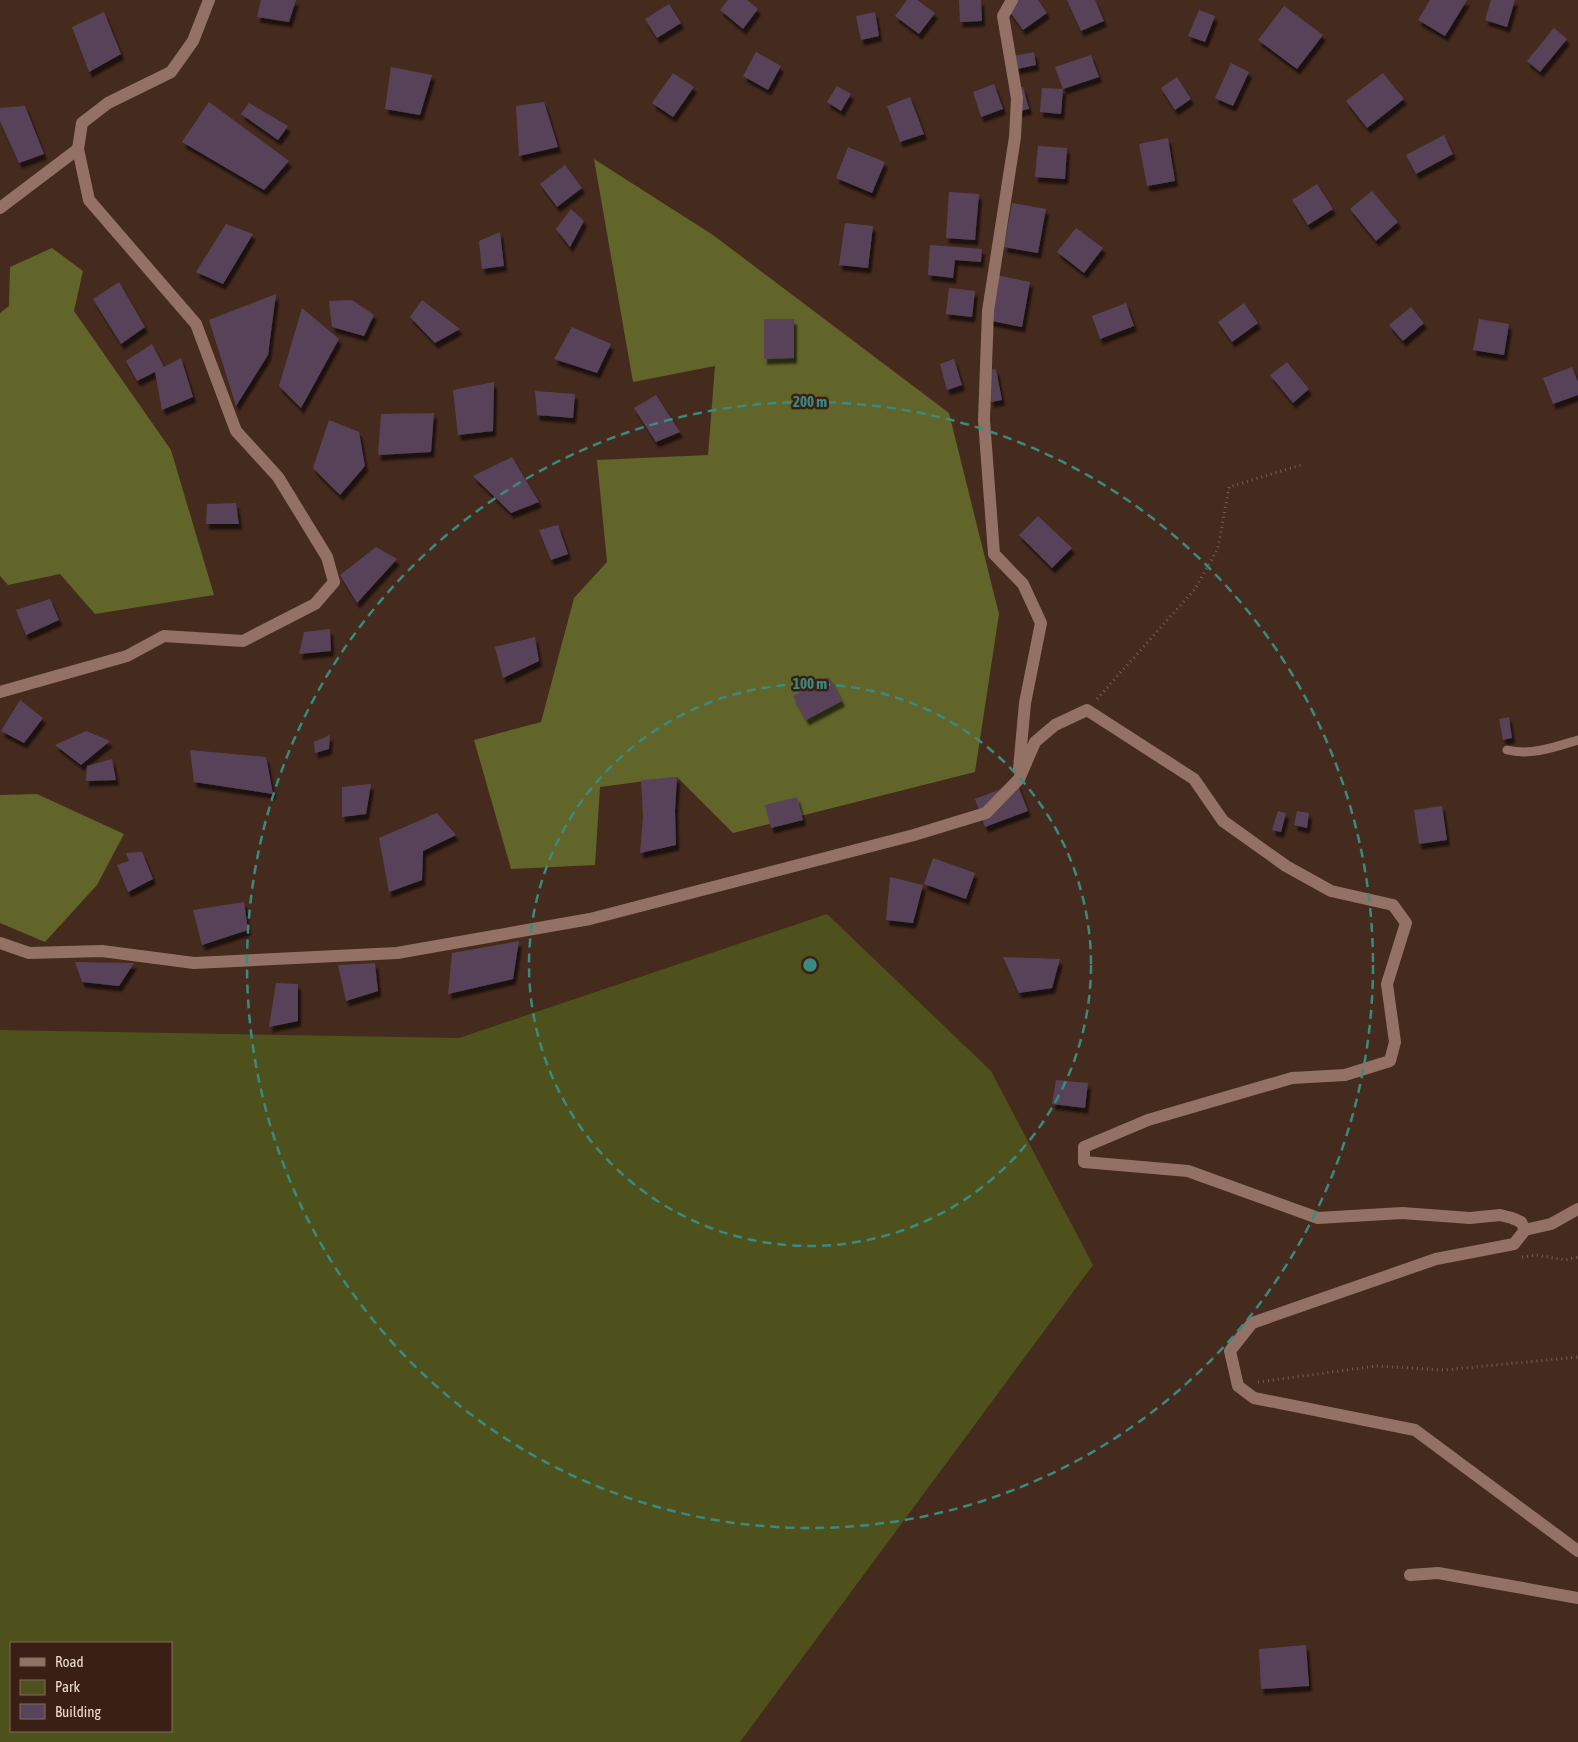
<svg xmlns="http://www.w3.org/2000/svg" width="1578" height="1742" font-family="'Asap Condensed',sans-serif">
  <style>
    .green { fill: #4e511b; fill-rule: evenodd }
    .forest { fill: #626529 }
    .building { fill: #58435a; filter: url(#shadow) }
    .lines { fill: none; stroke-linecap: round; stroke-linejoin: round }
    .path { stroke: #796056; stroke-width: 3; stroke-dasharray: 1 4; stroke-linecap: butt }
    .service { stroke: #937265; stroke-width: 9 }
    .minor { stroke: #937265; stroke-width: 12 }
    .tertiary { stroke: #937265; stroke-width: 12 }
    .ring { fill: none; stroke: #3b8a82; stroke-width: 2.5; stroke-dasharray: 9 6 }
    .centre { fill: #3b8a82; stroke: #3a2014; stroke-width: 2.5 }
    .ring-label { font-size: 15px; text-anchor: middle; font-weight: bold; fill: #3b8a82; stroke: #3a2014; stroke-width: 5; stroke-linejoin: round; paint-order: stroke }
  </style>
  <defs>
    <filter id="shadow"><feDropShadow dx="3" dy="5.5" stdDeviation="1" flood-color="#0009"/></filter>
  </defs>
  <rect width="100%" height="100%" fill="#452a1e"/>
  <path class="green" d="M827,914L991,1071L1093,1265L740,1742H0V1030L459,1038ZM11,1643H171V1731H11Z"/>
  <path class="forest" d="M594,159L713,235L949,413L999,614L975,772L733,833L677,777L600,787L595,865L511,869L474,740L541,722L574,598L607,562L597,460L708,455L715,366L633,382Z
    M52,248L83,271L74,311L171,450L214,595L95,614L60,574L8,585L0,576V313L9,306L10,267Z
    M37,794L124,834L97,885L45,942L0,923V795Z"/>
  <path class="building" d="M261,0H296L289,22L257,17Z
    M728,0H747L758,9L743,29L720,10Z
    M907,0H917L935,13L919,34L895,16Z
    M959,0H981L982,21L960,22Z
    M1018,0H1038L1047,13L1023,30L1007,8Z
    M1067,0H1095L1104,21L1081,31Z
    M1430,0H1467L1445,36L1418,20Z
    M1491,0H1515L1507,27L1485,20Z
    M669,4L681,23L657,38L645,19Z
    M1284,6L1323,35L1297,69L1258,40Z
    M1199,10L1215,16L1205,42L1188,36Z
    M104,12L121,54L89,72L72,27Z
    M875,12L879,36L861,40L856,16Z
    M1554,28L1567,39L1540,72L1527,61Z
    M756,52L781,66L768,90L743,76Z
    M1034,52L1036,65L1017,69L1014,56Z
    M1091,55L1099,77L1063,89L1055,67Z
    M1231,63L1249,72L1233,106L1215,98Z
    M391,67L432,75L420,115L385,109Z
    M673,73L694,87L673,117L652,103Z
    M1383,73L1404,99L1367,128L1346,101Z
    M1177,77L1191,99L1175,110L1161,88Z
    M994,84L1003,109L981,117L973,92Z
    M837,86L851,94L841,111L827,102Z
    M1023,87L1029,109L1015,112L1009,90Z
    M1042,88L1063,89L1061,114L1040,112Z
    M910,97L924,134L900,142L887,106Z
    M209,102L289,161L264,190L182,142Z
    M544,102L558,147L519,156L516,106Z
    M249,103L288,126L278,140L241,114Z
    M25,106L44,154L19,163L0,121V108Z
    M1444,135L1453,154L1416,174L1406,155Z
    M1168,138L1175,181L1147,186L1139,144Z
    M1038,146L1067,148L1065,179L1035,177Z
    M848,147L885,162L872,193L836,178Z
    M565,165L582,188L557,207L540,184Z
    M1317,184L1333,209L1308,225L1292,200Z
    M1372,191L1398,222L1376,241L1350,209Z
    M949,192L979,194L975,240L946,238Z
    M1012,203L1046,209L1038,253L1004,247Z
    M571,209L584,221L570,247L556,229Z
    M845,223L873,226L868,268L839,265Z
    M226,224L253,234L223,284L196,272Z
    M1076,228L1103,248L1084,273L1057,252Z
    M500,232L504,266L482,269L479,241Z
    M930,245L982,249L981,262L955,260L953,278L928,275Z
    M995,275L1030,282L1022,327L987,320Z
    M119,282L145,327L121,344L93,299Z
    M949,288L975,291L972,317L946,314Z
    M276,294L268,355L236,406L209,320Z
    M352,300L374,315L364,336L332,327L329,301Z
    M422,300L460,329L435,343L410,317Z
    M1126,303L1134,326L1100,339L1092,316Z
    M1244,303L1258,323L1232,342L1218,322Z
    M1411,307L1424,323L1403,341L1389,325Z
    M302,308L339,339L301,408L279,386Z
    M764,319H794V358L764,359Z
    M1479,319L1509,324L1504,355L1473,350Z
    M572,327L611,344L597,373L554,359Z
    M152,344L164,367L181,358L193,397L162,410L155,372L137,381L126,361Z
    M954,359L962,385L947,390L940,364Z
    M1287,362L1309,389L1293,403L1270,375Z
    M1572,367L1578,382V395L1553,404L1543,378Z
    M996,369L1002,400L991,402L985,371Z
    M494,382L493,431L458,435L453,390Z
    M535,391L575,394L573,418L537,415Z
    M656,395L680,432L656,442L634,408Z
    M434,413L431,452L378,455L381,414Z
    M329,420L359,432L365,466L340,495L313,468Z
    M512,457L539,502L511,513L473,476Z
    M236,503L239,524H206L207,504Z
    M1038,516L1072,548L1052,568L1019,535Z
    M558,525L568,554L551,560L539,530Z
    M376,547L397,559L357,603L340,575Z
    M50,599L59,620L26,635L16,610Z
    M330,629L331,651L299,654L304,632Z
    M535,637L539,661L503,678L495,647Z
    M829,677L842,701L806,720L793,696Z
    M20,700L43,718L24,743L1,731Z
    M1509,717L1512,738L1503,740L1499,719Z
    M86,731L110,741L81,765L55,745Z
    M330,735L329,749L315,753L314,742Z
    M190,750L266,757L273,794L194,782Z
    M112,759L116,780L86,781L87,766Z
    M677,777L675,811L676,845L640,853L643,817L641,780Z
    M1017,783L1028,811L985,827L975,799Z
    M371,784L366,814L342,817V787Z
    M797,797L803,820L771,828L765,805Z
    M1442,806L1447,840L1419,844L1414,810Z
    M1278,811L1286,813L1281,832L1272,830Z
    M1297,811L1309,813L1307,828L1294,825Z
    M437,813L456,835L423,851L422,880L389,892L379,838Z
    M142,852L153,879L128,892L117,865L129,861L126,853Z
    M933,858L975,873L966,899L924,884Z
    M890,877L923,885L913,923L886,920Z
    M244,902L248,930L202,945L193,910Z
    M519,941L513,979L448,994L452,953Z
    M1003,957L1060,959L1052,988L1019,993Z
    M75,962L134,963L119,986L82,982Z
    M375,963L378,991L346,1001L338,965Z
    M276,983L298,984V1021L269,1027Z
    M1056,1080L1088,1083L1085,1108L1052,1104Z
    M1306,1645L1309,1686L1261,1689L1259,1649Z"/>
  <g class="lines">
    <path class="path" d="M1097,699L1195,589L1218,548L1229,487L1304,464
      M1522,1257L1536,1255L1565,1260L1578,1257
      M1258,1382L1376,1366L1444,1370L1578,1357"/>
    <path class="service" d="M1507,750C1531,756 1555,747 1578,740"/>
    <path class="minor" d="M1012,0L1003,16L1017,98L1015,137L988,311L984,420L994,554L1023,584L1041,623L1025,703L1019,769
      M0,208L78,149
      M0,943L29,953L102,951L194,963L397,953L590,919L914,835L986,813L1019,779L1035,742L1055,725L1087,710L1194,779L1223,821L1286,866L1331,891L1393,905L1406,923L1387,984L1395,1042L1390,1061L1345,1075L1292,1078L1148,1120L1084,1147V1162L1188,1171L1318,1218L1402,1213L1470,1218L1500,1215L1512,1218L1521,1222L1525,1230L1514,1244L1436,1259L1252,1323L1230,1351L1238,1386L1254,1398L1415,1430L1578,1551
      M1525,1230L1551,1224L1578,1209
      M1410,1575L1438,1573L1578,1598"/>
    <path class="tertiary" d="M0,692L127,656L164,636L243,641L315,604L334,582L327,557L278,477L236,431L196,324L89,200L78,149L82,123L108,103L171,72L193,41L209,0"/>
  </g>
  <g class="ring">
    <circle cx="810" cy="965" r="281"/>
    <circle cx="810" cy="965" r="563"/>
  </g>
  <circle cx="810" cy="965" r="8" class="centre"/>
  <g class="ring-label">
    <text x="810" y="407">200 m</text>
    <text x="810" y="689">100 m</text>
  </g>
  <rect x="10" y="1642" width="162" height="90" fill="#3a2014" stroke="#826a60"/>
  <rect x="20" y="1658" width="25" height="8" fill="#937265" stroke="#826a60"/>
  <text x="55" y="1667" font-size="15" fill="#eddad2">Road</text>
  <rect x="20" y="1680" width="25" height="15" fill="#4e511b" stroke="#826a60"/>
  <text x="55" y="1692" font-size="15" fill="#eddad2">Park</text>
  <rect x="20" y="1704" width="25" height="15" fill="#58435a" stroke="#826a60"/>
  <text x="55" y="1717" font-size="15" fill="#eddad2">Building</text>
</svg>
